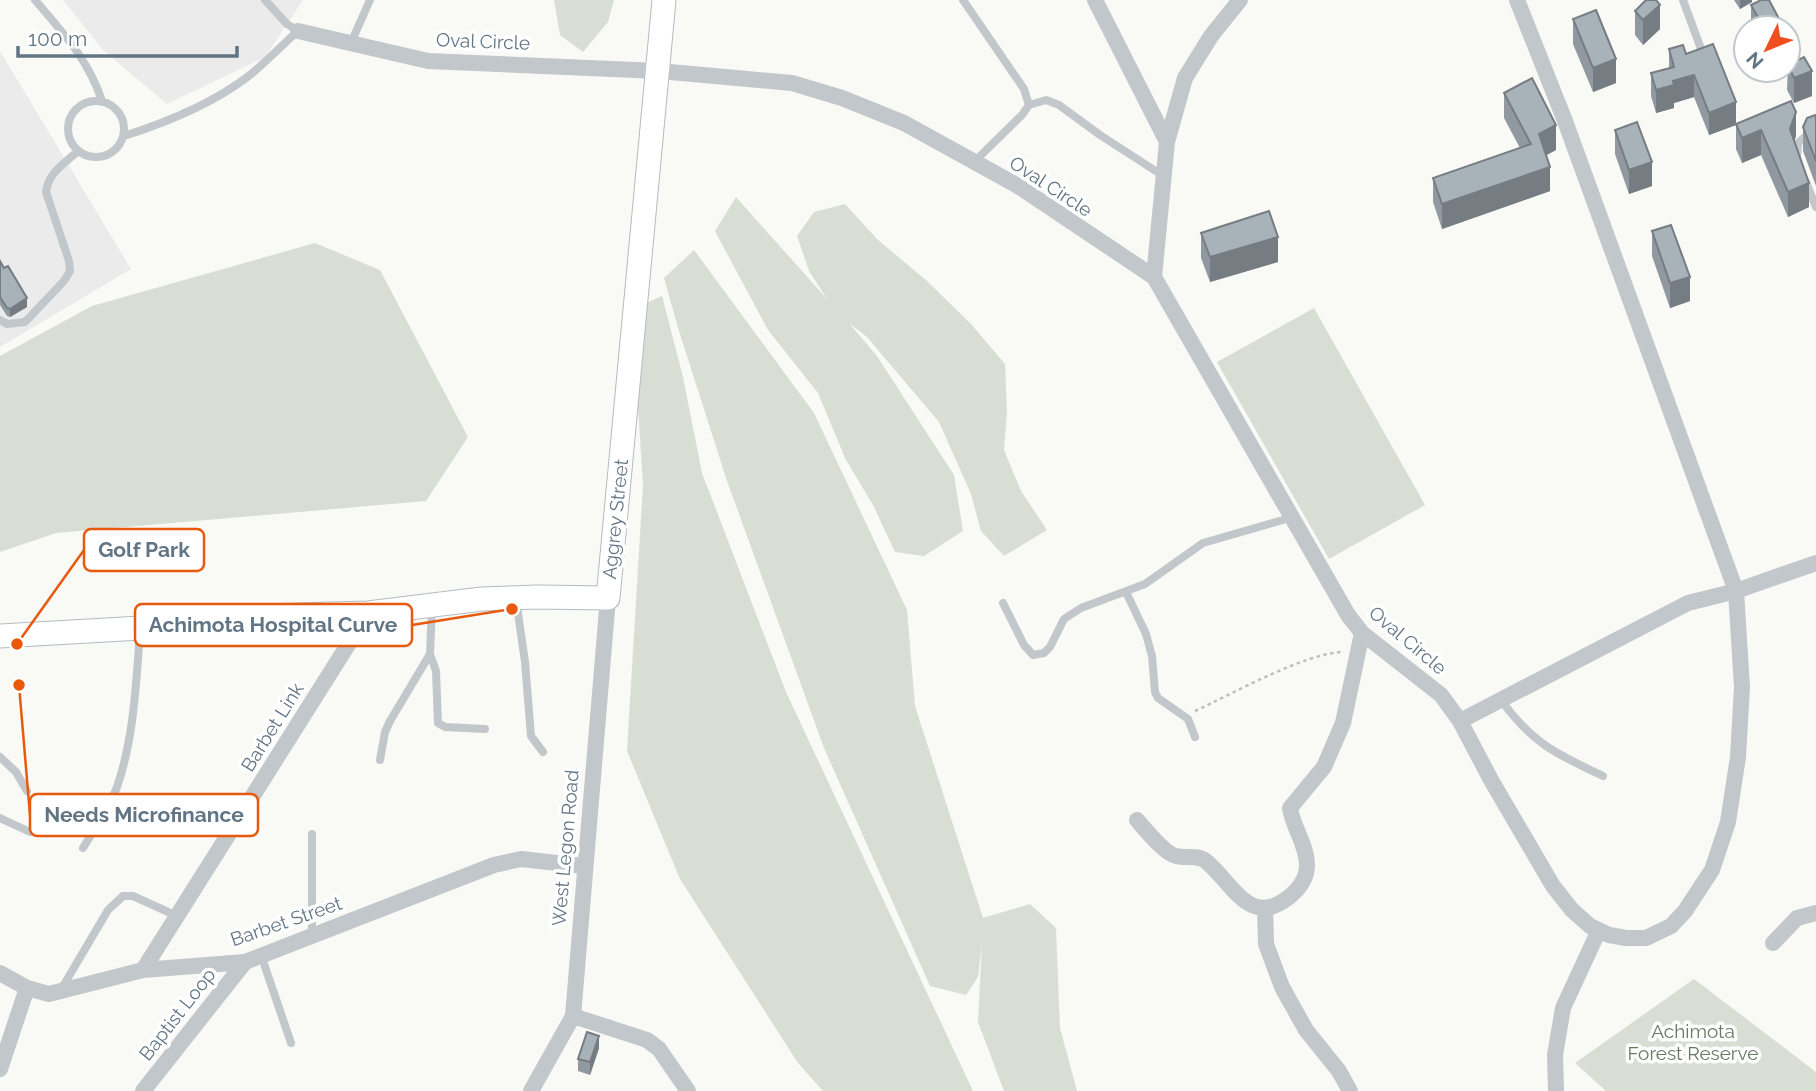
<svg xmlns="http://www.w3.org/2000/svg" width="1816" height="1091" font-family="Raleway,sans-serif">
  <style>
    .built { fill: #eaebea }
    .green { fill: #d9ded5 }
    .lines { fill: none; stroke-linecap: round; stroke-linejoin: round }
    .secondary-casing { stroke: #b4bbc0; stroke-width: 25 }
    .path { stroke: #bcc0c3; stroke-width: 2.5; stroke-dasharray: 3.5 3.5; stroke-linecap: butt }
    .service { stroke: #c2c7cb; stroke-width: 8 }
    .minor { stroke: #c2c7cb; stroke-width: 16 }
    .secondary { stroke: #fff; stroke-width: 23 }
    .wall { fill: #90999f }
    .shaded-wall { fill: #767d82 }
    .building { fill: #a8b2b9; stroke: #767d82; stroke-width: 2 }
    .labels { text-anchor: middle; stroke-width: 7; stroke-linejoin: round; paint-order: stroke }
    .street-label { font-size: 19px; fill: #627584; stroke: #fff }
    .park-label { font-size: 19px; fill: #667a61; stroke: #fff }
    .leader { fill: none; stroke: #e8590c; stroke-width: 2.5 }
    .callout-dot { fill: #e8590c; stroke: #fff; stroke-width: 2.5 }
    .callout { fill: #fff; stroke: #e8590c; stroke-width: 2.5 }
    .callout-label { font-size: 21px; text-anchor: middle; font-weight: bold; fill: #627584 }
  </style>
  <rect width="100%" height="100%" fill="#f9f9f6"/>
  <path class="built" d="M63,0H303L265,57L167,104L103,50Z
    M0,51L131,269L0,347Z"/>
  <path class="green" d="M554,0H614L608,22L583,52L560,35Z
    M736,197L827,299L809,271L797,236L814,212L845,204L877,239L927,281L971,324L1005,364L1007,412L1004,450L1021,491L1047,530L1004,556L981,531L971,494L939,422L867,337L849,323L877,356L954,475L963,531L924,556L895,552L874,507L845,458L818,393L768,330L715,231Z
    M315,243L380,270L468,437L426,501L56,533L0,552V356L92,306Z
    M694,250L814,413L907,610L915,706L983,918L1030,904L1056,928L1060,1028L1077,1091H1004L978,1022L982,944L978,977L966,995L930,986L824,748L727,481L679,331L664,278Z
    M662,296L683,377L702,473L786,692L973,1091H823L798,1063L680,879L627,751L643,485L637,392L640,306Z
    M1314,308L1425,505L1329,559L1217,362Z
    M1694,979L1816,1072V1091H1606L1575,1063Z"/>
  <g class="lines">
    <defs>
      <path id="secondary" d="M0,636L194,625L261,616L368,613L482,599L537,597L608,598L664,0"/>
    </defs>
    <use href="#secondary" class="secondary-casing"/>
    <path class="path" d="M1195,711C1232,694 1307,652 1344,652"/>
    <path class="service" d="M35,0C63,33 88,59 102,101
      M963,0L1024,89L1029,105L1022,115L974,162
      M1683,0L1704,57
      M350,45L370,0
      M68 129a28 28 0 1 1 56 0a28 28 0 1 1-56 0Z
      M1029,105L1046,100L1059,105L1100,135L1165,177
      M124,136C168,122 214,103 250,75C267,61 282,45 298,31L287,24L265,0
      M1797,157L1798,143L1816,127
      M1806,182L1816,207
      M0,320L7,324L25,322L64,281L70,271L69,261L46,192C48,173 64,164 78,151
      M1126,592L1146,634L1152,656L1155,692L1158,698L1188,719L1195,737
      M516,599L525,662L531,736L543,752
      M1003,603L1024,645L1033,655L1044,653L1050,647L1064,619L1081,608L1145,584L1203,543L1293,517
      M430,654L436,671L438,723L445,727L485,729
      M1501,700C1532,743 1556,754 1603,776
      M0,757L16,772L27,791
      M380,760L385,732L390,721L430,654L432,607
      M0,818L30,832
      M83,848C95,828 109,808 117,787C134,738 136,683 140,632
      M312,937V834
      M261,955L291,1043
      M62,988L108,910L123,896H133L177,916"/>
    <path class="minor" d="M1095,0L1167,142L1154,277
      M298,31L428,61L659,71L792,83L842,98L904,123L1018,186L1154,277L1348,615L1362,633L1441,695L1460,721L1491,780L1553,886L1572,910L1590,926L1609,935L1626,938H1646L1671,926L1685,911L1712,870L1728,822L1738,757L1742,687L1736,591L1565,121L1517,0
      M1167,142L1185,78L1211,36L1240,0
      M1460,721L1688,603L1736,591L1816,563
      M1137,820C1145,829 1165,854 1176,856C1187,859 1198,854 1207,862C1234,885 1250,928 1289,897C1299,889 1307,878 1307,865C1307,845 1293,828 1290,808L1324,767L1343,723L1362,633
      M1265,908L1266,944L1282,987L1306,1030L1339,1071L1350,1091
      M1773,943L1797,918L1816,913
      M143,970L368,613
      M0,973L27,988L49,994L143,970L245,962L494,865L521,859L584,866
      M573,1016L647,1040L659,1049L688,1091
      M0,1069L27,988
      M143,1091L245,962
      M531,1091L573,1016L608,598
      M1556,1091L1555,1055L1563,1008L1599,930"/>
    <use href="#secondary" class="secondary"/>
  </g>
  <path class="wall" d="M1734,0H1752V2L1740,9Z
    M1751,5L1784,28H1751Z
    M1635,11L1660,29L1643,45L1635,35Z
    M1573,19L1616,83L1593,92L1573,44Z
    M1669,49L1686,54L1736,125L1709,135L1694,97L1674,103V108L1656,113L1651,96V73L1669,68Z
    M1788,65L1812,96L1794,103L1787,90Z
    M1504,93L1556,150L1546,155L1550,191L1442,229L1433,202V178L1520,148L1504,118Z
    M1816,119V186L1803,151V127Z
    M1736,124L1796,136L1794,141L1809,207L1788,217L1761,155L1742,163L1736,149Z
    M1615,130L1652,186L1629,194L1615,154Z
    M1652,231L1690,301L1670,308L1652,256Z
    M1201,233L1278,262L1210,282L1201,258Z
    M0,261L27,307L10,317L7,316L0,305Z
    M599,1048L590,1075L578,1071V1059Z"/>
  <path class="shaded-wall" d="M1740,0H1752V2L1740,9Z
    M1660,5V29L1643,45V20Z
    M1616,59V83L1593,92V68Z
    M1812,71V96L1794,103V78Z
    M1694,75V97L1674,103V108L1656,113V90L1673,81Z
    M1736,102V125L1709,135V113Z
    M1796,112V136L1790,153V129Z
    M1556,125V150L1539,159V134Z
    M1761,130V155L1742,163V138Z
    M1652,162V186L1629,194V170Z
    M1550,167V191L1442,229V204Z
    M1809,183V207L1788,217V192Z
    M1278,237V262L1210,282V257Z
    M1690,277V301L1670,308V283Z
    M27,298V307L10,317V309Z
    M599,1036V1048L590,1075V1062Z"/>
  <path class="building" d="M1646,0H1656L1660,5L1643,20L1635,11Z
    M1761,0H1769L1784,28H1764L1751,5Z
    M1596,10L1616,59L1593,68L1573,19Z
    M1713,44L1736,102L1709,113L1694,75L1673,81L1674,85L1656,90L1651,73L1674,67L1669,49L1683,45L1686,54Z
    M1804,57L1812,71L1794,78L1788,65Z
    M1532,78L1556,125L1539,134L1550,167L1442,204L1433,178L1531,144L1504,93Z
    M1791,101L1796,112L1790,129L1809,183L1788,192L1761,130L1742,138L1736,124Z
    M1815,115L1816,119V161L1803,127L1807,118Z
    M1637,122L1652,162L1629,170L1615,130Z
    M1269,211L1278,237L1210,257L1201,233Z
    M1671,225L1690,277L1670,283L1652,231Z
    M0,261L4,268L8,266L27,298L10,309L7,308L0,297Z
    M587,1032L599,1036L590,1062L578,1059Z"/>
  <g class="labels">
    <g class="street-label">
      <text transform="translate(483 41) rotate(2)" y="7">Oval Circle</text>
      <text transform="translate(1051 186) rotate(33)" y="7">Oval Circle</text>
      <text transform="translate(615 519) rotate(-84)" y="7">Aggrey Street</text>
      <text transform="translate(1408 640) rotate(40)" y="7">Oval Circle</text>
      <text transform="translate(272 727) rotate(-58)" y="7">Barbet Link</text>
      <text transform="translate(565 848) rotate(-85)" y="7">West Legon Road</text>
      <text transform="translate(286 921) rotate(-19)" y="7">Barbet Street</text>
      <text transform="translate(177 1014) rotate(-52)" y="7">Baptist Loop</text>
    </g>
    <g class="park-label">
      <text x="1693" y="1038">Achimota<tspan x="1693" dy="22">Forest Reserve</tspan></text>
    </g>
  </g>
  <path class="leader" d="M17 644L84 550M512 609L412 625M19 685L30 815"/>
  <g class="callout-dot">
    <circle cx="17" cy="644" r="7"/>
    <circle cx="512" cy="609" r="7"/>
    <circle cx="19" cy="685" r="7"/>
  </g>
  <g class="callout">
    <rect x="84" y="529" width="120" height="42" rx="7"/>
    <rect x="135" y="604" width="277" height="42" rx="7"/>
    <rect x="30" y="794" width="228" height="42" rx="7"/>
  </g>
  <g class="callout-label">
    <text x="144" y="557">Golf Park</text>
    <text x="273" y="632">Achimota Hospital Curve</text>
    <text x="144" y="822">Needs Microfinance</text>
  </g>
  <g transform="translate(1767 49) rotate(227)"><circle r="33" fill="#ffffff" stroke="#c0c8ce" stroke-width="2"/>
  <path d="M0-5L12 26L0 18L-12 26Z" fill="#ef4e20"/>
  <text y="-10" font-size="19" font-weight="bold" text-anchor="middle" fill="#627584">N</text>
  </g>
  <path d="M18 46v10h219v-10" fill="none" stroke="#627584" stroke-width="3.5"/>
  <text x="28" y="46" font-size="21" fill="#627584" stroke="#ffffff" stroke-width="5" paint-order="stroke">100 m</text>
</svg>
